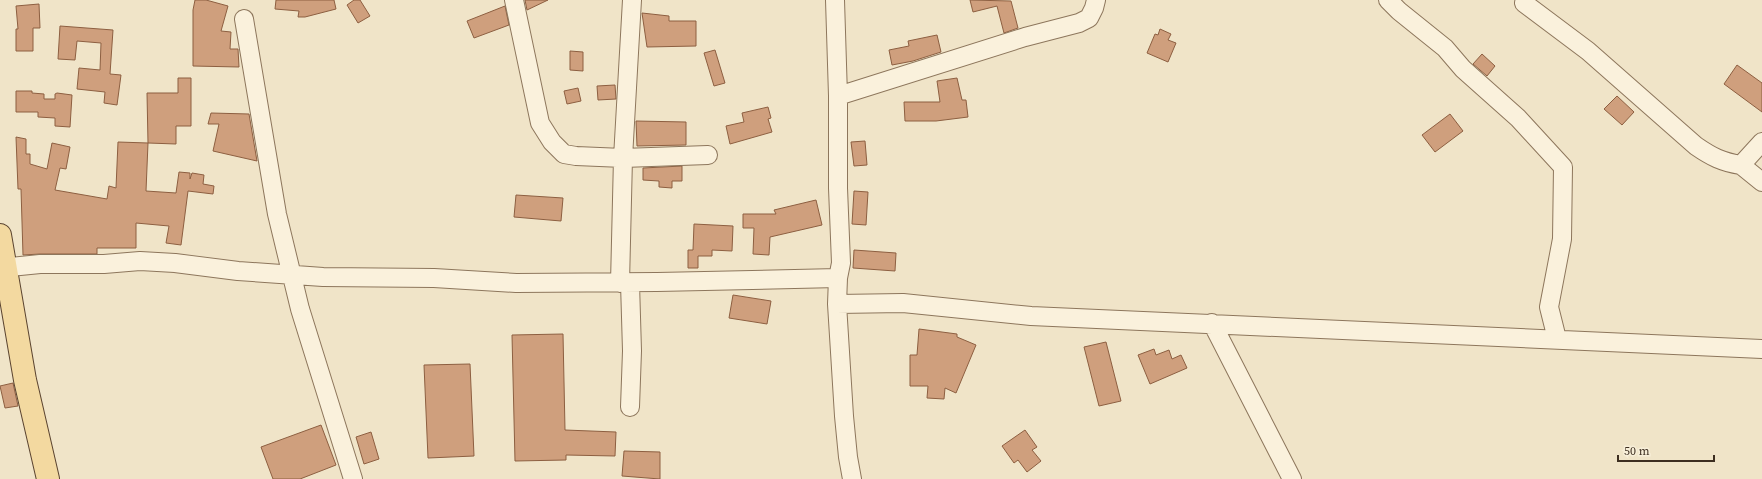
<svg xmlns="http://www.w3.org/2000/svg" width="1762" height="479" font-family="'Source Serif 4',serif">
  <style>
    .building { fill: #cf9f7d; stroke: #8d5f41 }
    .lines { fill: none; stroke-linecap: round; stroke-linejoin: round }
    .minor-casing { stroke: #8d765c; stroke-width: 20 }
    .major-casing { stroke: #5b4430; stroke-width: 24 }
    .minor { stroke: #faf1dc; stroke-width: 18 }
    .major { stroke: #f3d9a0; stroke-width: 22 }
  </style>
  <rect width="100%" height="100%" fill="#f0e4c8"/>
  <path class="building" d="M195,0H206L228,6L221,31L231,32L230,49H238L239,67L193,66V10Z
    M276,0H334L336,9L305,17H298L299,11L275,9Z
    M354,0H360L370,16L358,23L347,5Z
    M525,0H548L527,10Z
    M970,0L1011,1L1018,28L1004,33L997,6L973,12Z
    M39,4L40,28H33V51H16V29H18L16,6Z
    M505,6L509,25L474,38L467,21Z
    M642,13L669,16V21H696V46L647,47Z
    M60,26L113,30L110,74L121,75L117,105L104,103L105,92L77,89L79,68L100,70L101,43L77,41L75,60L58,59Z
    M1160,29L1171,34L1168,40L1176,43L1168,62L1147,53L1155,34L1158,35Z
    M937,35L941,52L913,61L892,65L889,50L909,46L908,41Z
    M715,50L725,83L714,86L704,53Z
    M570,51L583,52V71L570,70Z
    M1482,54L1495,66L1487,76L1473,64Z
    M1737,65L1762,83V112L1724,84Z
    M178,78H191V126H176V144L148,143L147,93H178Z
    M957,78L962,100H966L968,117L936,121H905L904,102H940L937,81Z
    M615,85L616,99L598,100L597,86Z
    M578,88L581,101L567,104L564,91Z
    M16,91H32V93L44,94V99H55V94L57,93L72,95L70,127L55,126V118L38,117V112H16Z
    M1617,96L1634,112L1622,125L1604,109Z
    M768,107L771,118L768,119L772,132L730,144L726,126L744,122L742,113Z
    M211,113L249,114L257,161L213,151L219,124H208Z
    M1450,114L1463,131L1435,152L1422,135Z
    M636,121L686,122V145L637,146Z
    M16,137L26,139V154H30V164L47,169L52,143L70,147L66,169L60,168L55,190L107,199L109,186L116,188L118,142L148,143L146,191L176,193L179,172L190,173V179L192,173L204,175L203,184L214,186L213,194L188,191L181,245L166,243L169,226L136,223V248H97V254H40L23,255L21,189H18Z
    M865,141L867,165L854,166L851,142Z
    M682,166V181H672V188L659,187V181L643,180V168Z
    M854,191L868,192L866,225L852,224Z
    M516,195L563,198L561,221L514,217Z
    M816,200L822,225L770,237L769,255L753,254L754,228H743V214H776L774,210Z
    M694,224L733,226L732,251L712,250V256H698V268H688V250H693Z
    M854,250L896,253L895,271L853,268Z
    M733,295L771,301L767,324L729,318Z
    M919,329L957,334V337L976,345L956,393L945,388L944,399L927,398L928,386H910V355H917Z
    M563,334L565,430L616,432L615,456L566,455V460L515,461L512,335Z
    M1106,342L1121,401L1099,406L1084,347Z
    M1154,349L1156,355L1169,350L1172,359L1181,355L1187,368L1150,384L1138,355Z
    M470,364L474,456L428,458L424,365Z
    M13,383L18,406L5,408L0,386Z
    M321,425L336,465L300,479H273L261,447Z
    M1025,430L1037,447L1032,450L1041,461L1027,472L1018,460L1014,463L1002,446Z
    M371,432L379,459L364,464L356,437Z
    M624,451L660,452V479L622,476Z"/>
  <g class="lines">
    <defs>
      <path id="minor" d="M514,0L540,123L552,142L564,154L576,156L623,158L708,155
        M835,0L838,96V188L841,263L838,278L837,304L844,416L848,457L852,479
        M1388,0L1399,11L1445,48L1463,69L1518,118L1563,167L1562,239L1549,307L1557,339
        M1524,3L1588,51L1696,146C1712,157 1722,162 1741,165
        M244,19L277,214L300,309L353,479
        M838,96L1025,37L1079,23L1089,18L1094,8L1096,0
        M1762,142L1741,165L1762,182
        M0,268L40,264H104L140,261L175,263L238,271L323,277L434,278L516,283L657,282L838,278
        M620,283L623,158L632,0
        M837,304L903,303L1031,316L1762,349
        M1212,323L1292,479
        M630,407L632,351L630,283"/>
      <path id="major" d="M0,235L25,380L48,479"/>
    </defs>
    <use href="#minor" class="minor-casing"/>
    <use href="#major" class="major-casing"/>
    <use href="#minor" class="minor"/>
    <use href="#major" class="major"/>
  </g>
  <path d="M1618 455v6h96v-6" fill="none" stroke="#3d2e20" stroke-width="2"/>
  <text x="1624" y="455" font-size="12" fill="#3d2e20" stroke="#f7eed8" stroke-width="3" paint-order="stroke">50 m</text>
</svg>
